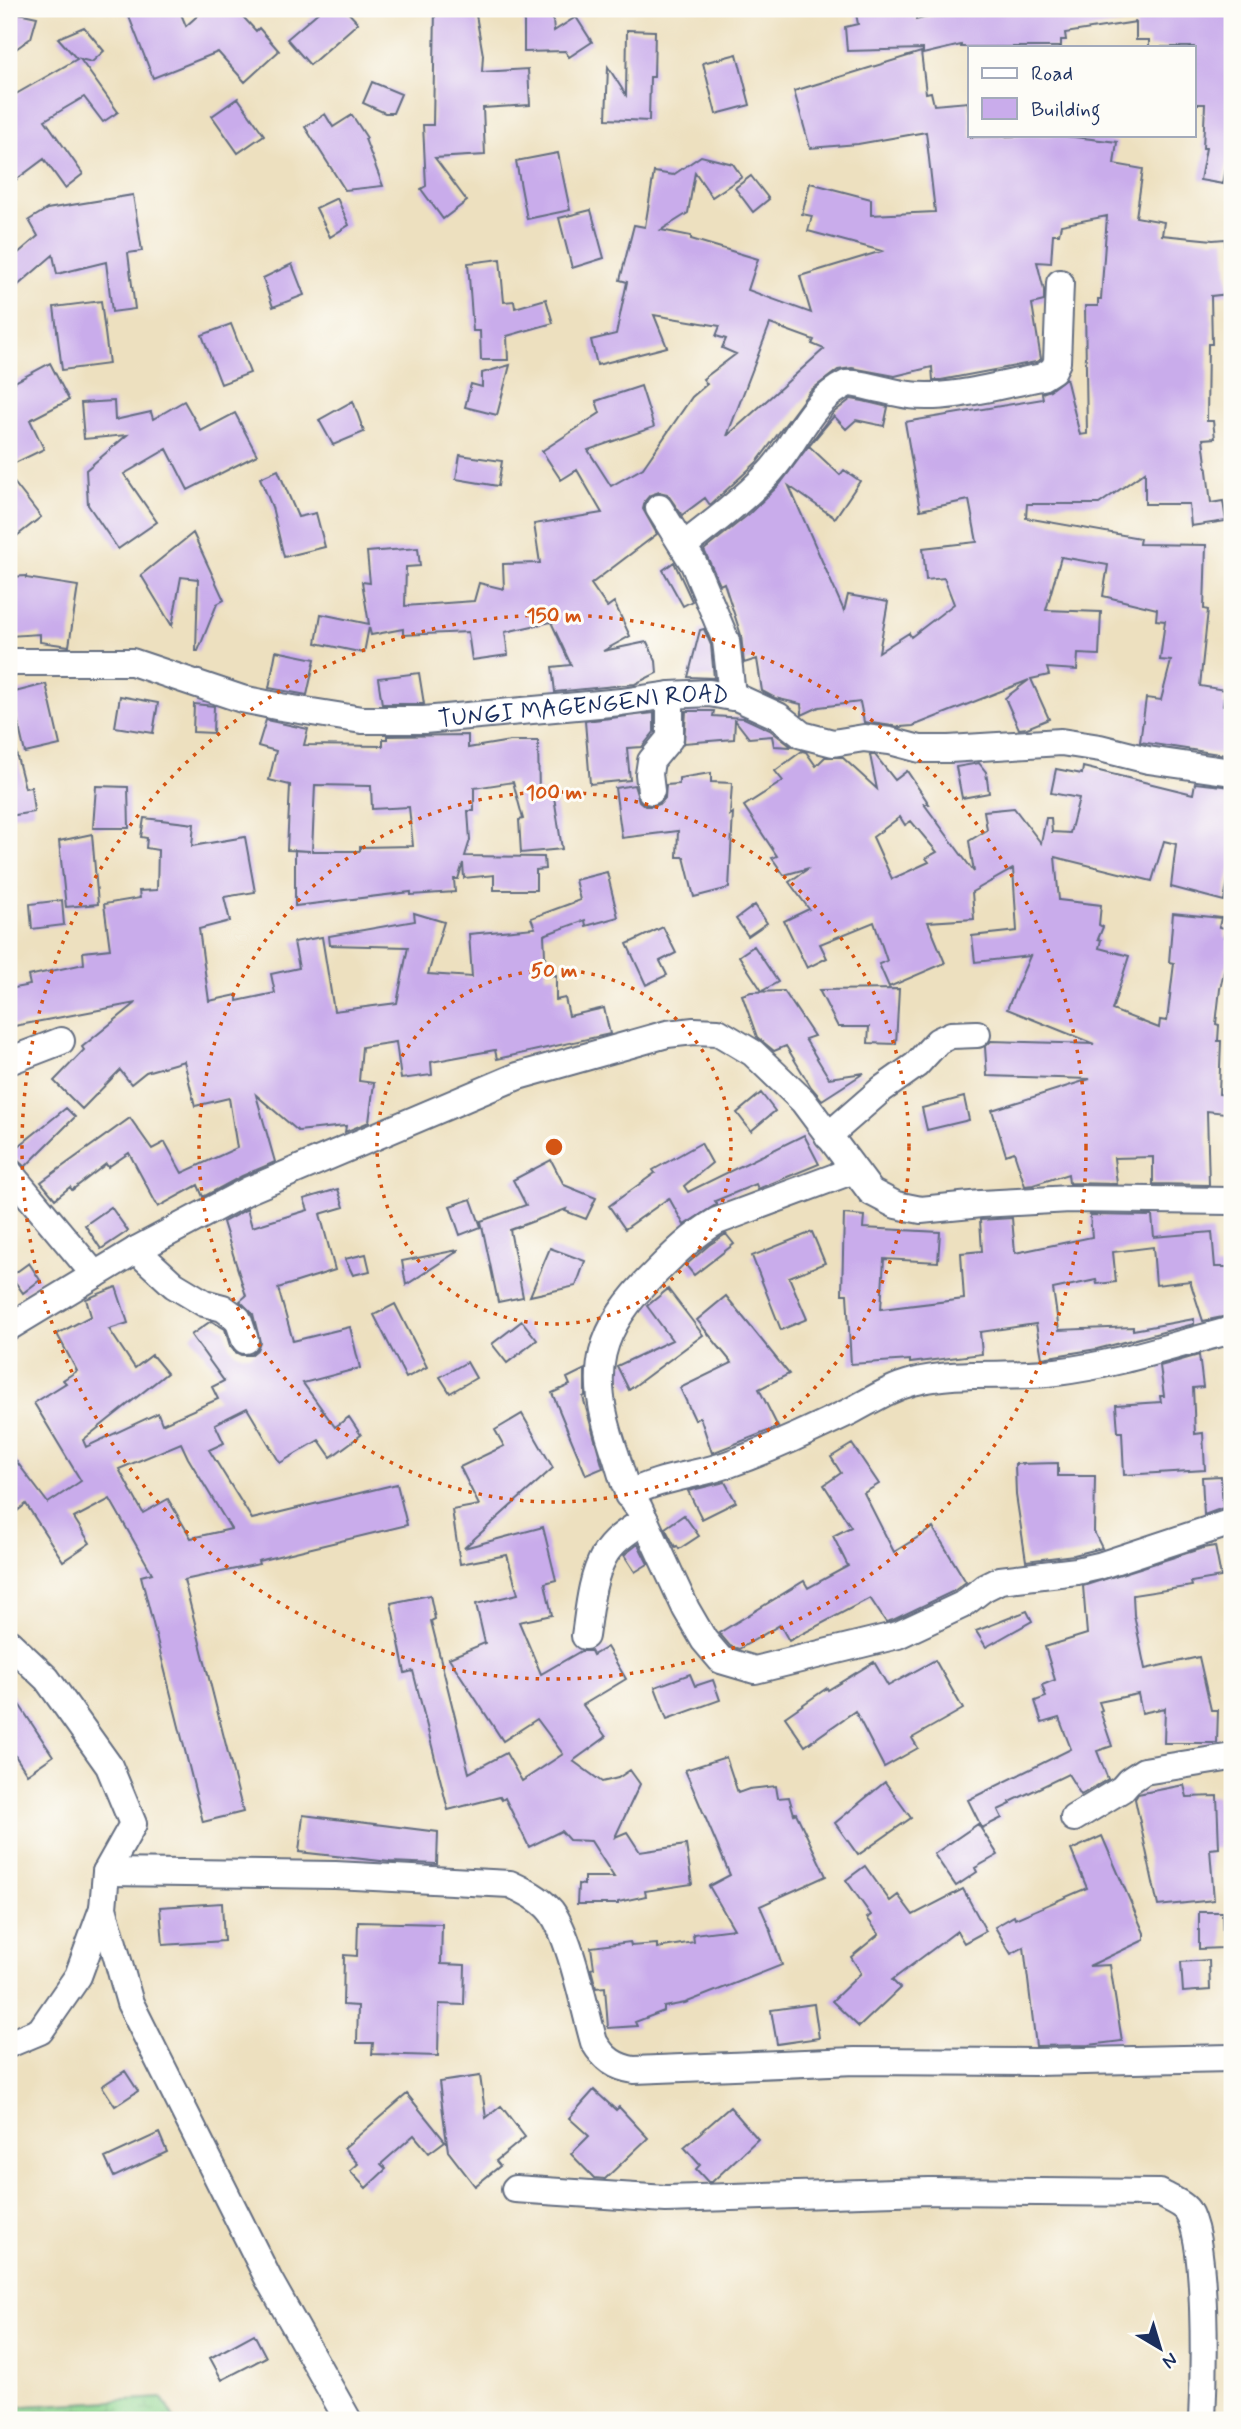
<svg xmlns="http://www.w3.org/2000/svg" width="1241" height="2429" font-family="Mynerve,sans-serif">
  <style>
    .wetland { fill: url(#wetland-marsh); stroke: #548276; stroke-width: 2 }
    .building { fill: #c9aceb; fill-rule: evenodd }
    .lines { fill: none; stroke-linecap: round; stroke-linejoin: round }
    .minor-casing { stroke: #646d80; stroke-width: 30 }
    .minor { stroke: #fff; stroke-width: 26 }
    .ring { fill: none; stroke: #d45514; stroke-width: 3.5; stroke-dasharray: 3.5 7 }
    .labels { text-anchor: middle; stroke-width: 6; stroke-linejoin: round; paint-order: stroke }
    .street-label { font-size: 24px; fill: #1b2f5e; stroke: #fdfcf7 }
    .centre { fill: #d45514; stroke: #fdfcf7; stroke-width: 3.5 }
    .ring-label { font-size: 21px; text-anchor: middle; font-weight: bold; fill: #d45514; stroke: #fdfcf7; stroke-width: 6; stroke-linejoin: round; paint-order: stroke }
  </style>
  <defs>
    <pattern id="wetland-marsh" width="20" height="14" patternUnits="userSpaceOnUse" patternTransform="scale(1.75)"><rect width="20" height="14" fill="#8ed58f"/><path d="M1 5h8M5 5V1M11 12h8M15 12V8" fill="none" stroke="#7ab77e"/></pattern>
  </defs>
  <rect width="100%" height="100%" fill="#fdfcf7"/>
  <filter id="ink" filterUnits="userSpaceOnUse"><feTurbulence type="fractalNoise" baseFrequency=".0143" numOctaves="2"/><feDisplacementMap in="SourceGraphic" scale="14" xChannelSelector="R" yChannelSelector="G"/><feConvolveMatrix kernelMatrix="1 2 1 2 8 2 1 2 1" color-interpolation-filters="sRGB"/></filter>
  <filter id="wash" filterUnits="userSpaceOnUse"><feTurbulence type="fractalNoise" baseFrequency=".00686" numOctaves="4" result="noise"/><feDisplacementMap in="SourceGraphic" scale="28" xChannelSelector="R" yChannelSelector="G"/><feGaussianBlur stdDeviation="1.57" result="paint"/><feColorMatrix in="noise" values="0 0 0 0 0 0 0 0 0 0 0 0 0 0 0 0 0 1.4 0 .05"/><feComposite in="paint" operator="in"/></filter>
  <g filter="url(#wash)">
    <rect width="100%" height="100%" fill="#ede0bf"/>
    <path class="wetland" d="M162,2398L175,2420H9V2407Z"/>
    <g id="blocks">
      <path class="building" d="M126,9H179L186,26L205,9H236L256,31L259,28L279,51L245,82L218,52L153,78Z
        M322,9H345L358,23L310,65L287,39Z
        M435,9H475L483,55L482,72L528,69L530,105L483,108L485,155L435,158L467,201L443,219L421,189L426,186L423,125H433Z
        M524,9H552L554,31L576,17L592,42L569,57L565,51L524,52Z
        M855,9H917L916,20L960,9H1232V136L1223,184L1200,180L1206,148H1203L1205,104H1195L1194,47H1149V40H1136V22L1065,33L1066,40H1061V47H961V45L923,54V49L847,51L845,27L858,24Z
        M9,11L37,17L31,38L9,54Z
        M84,27L104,51L92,62L80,59L118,112L103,122L84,97L45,120L83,174L65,188L44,159L9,185V98L77,59L58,38Z
        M627,30L655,31L654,77H650L649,121L606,119L608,67L626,95Z
        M921,52L926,93L931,92L934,105L968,102L971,137L1057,135L1117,142L1114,164L1143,169L1136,217L1164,222L1162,235L1213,240L1225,239L1229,294L1211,296L1212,344H1208L1207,421H1213L1215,438L1203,439L1211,503L1223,501L1226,521L1191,526L1189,504H1145V472L1099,504H1027L1026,518L1140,538L1139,544L1206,545L1204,609L1208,610L1200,686L1225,690L1223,705L1232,707L1229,729L1232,730V756L1140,742L1146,698L1161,700L1171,661L1160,660L1165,621L1156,620L1157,609L1103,596L1108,565L1061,557L1046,610L1101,612L1099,655L1078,654L1077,670L1047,668L1049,675L1031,679L1049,719L1027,728L1019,729L1005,698L1029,680L913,726L900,727L864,722L860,702L819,707L802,715L801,704L775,698L762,691L757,659L744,663L741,635L724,583L720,585L704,550L749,514L780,484L833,413L851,399L863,401L888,407L884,426L856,420L846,429L834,416L809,446L840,475L844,470L860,481L835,518L789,486L844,611L848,595L888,602L879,652L909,633L911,637L954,604L944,578L926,580L923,548L977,542L969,500L920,510L905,422L1043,399L1042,393L1050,390L1066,378L1080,435L1087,434L1085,306H1098V299H1101L1107,216L1061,225L1059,234H1053L1051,263L1037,262L1044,290V301L1032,304L1041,359L1036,362L941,380H933L932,367L895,376L852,368L838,370L810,391L757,462L710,505L705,498L682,515L667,494L659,492L650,495L645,501L643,509L657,534L591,584L607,607L614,602L630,636L603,651L647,642L656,661L657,673L635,684L555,692L552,667L571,665L551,622L505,632L508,655L472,660L468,632L403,635V629L371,635L369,627L364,653L316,643L321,614L369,624L362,582L370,583L367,552L418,548L420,566L406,567L405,606L474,601L479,583L504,589L503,564L540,563L534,524L602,513L577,470L561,480L542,451L600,413L596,401L641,386L654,427L588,450L611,486L643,468L692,397L707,384L703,379L736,354L722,348L726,339L716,336L720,326L654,315L667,347L597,365L591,340L616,334L627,282L620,280L634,225L645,227L654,172L673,175L701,156L733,164L742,177L712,197L695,172L688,213L661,230L691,236V239L758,259L748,290L811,313L800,276L882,251L808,231L812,216L802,214L810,183L871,199V215L935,212L926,132L858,144L810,148L794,91ZM770,324L814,340L812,344L824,349L727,436Z
        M737,54L750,105L716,114L703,63Z
        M372,82L401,94L393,113H385L363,103Z
        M238,98L264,135L238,153L212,116Z
        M325,114L333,127L352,115L367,138L365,139L383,186L345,190L305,127Z
        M558,153L570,210L527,219L516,161Z
        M751,176L769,199L753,212L735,188Z
        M133,195L142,251L128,253L135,309L112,312L106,262L57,274L53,255L9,293V261L38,236L29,220L47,209Z
        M337,198L349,225L330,237L316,208Z
        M591,210L604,258L572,268L559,218Z
        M500,259L504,302L514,301L515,308L546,299L553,323L507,336L508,360H481L480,331H473L468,263Z
        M292,264L304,295L273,307L263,278Z
        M101,301L109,364L62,370L54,307Z
        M231,324L250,373L221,384L202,335Z
        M50,363L69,400L30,420L44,449L9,466V385Z
        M510,365L497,415L465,407L471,384L482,387V373Z
        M114,401L115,420L151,412L153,419L184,401L201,431L235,413L257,455L188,490L167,449L124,474L157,522L118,549L88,505L86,470L127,435L84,439L81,403Z
        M353,401L364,432L333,445L319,420Z
        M460,455L502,461L498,486L456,479Z
        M278,470L298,517L316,513L325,547L284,557L272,507L260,478Z
        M9,476L41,517L9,542Z
        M193,533L224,600L217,604L198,651H196L198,579L181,577L172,626L141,575Z
        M674,562L692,601L683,606L663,570Z
        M26,576V578L78,586L69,646L40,642V634L9,636V577Z
        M704,629L711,645L714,678L688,677L700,630Z
        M276,651L315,659L307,695L269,688Z
        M419,673L424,704H382L378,678Z
        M46,684L60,745L25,753L11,693Z
        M120,696L158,703L153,733L115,727Z
        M194,704L214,706L213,733L193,732Z
        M686,711H714L713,716L744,718L770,730L792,747L774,746L772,736L749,738L735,720L734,739L684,743Z
        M654,713V732L642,747L627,748L630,780L590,784L585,721Z
        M266,720L308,729L304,745L383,746V739H387V736L468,735V748L510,741H538L539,794L553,790L562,849L521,853L519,820L523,819L513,782L474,788V811H468L470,840L465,856L544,857L545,869L536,870V890H494V875L464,878L463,863L458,879H454L455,892L411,895V892L295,906V850L310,851L287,850L290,785L269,780L276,751L258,746ZM315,785L371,786L372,809L409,807L413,846L360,847V851H312Z
        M15,749L25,788L31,787L34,812L9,816V750Z
        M802,751L806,752L816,766L825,757H842L877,789L870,755H875L895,780L907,771L929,804H924L974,872L969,841L987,830L984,811L1014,808L1041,843L1046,818H1051L1052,832L1070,833L1079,798L1051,793L1056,769L1082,774L1083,767L1193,794L1195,783L1232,787V871L1230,870L1224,901L1171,887L1176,844L1164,841L1152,881L1055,857L1059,900L1101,905L1099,925L1103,927L1098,939L1101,940L1099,948L1129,956L1112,1010L1159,1028L1160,1020L1167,1021L1174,963L1169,962L1173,913L1221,918L1219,927L1226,928L1224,937L1229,938L1227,967H1225L1220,989L1216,1024L1219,1025L1218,1041H1221L1219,1094L1228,1095L1225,1113L1207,1111L1209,1185L1153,1184V1157L1114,1158L1117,1184L1069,1183L1068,1174L1033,1185L1025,1186L1014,1152L1006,1155L992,1110L1090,1079L987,1076L985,1047L991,1041L1094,1044L1007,1009L1030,956L975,962L972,936L1017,931L1013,869L972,892L974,919L928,922L945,963L889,987L879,964L887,961L874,922L820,944L827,958L807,968L784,921L809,909L789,882L809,868L784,875L772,858L777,856L744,806L783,781L775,771ZM900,817L905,825L911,821L937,852L926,858L929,862L892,879L873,837Z
        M979,763L986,772L989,793L962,798L956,767Z
        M711,773V782L732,783L730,815L733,813L729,888L694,897L684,857H677L678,831L622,838L615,788L634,785L639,801L645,806H654L660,804L665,798L666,785L679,784V778Z
        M96,786L128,787L129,828H93Z
        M144,818L194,824L192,846L245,837L255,892L224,897L230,921L199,929L209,1001L237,995V1001L275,993L271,974L299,968L294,942L322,937L334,1011L397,1003L408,947L330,945L329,936L415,921L414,913L444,922L428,974L472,977L469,934L535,928L531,918L580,900L575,880L607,872L618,917L586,926L585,920L544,935L546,976L556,975V1000L565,998L569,1016L604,1008L610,1034L497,1059L495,1050L431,1062L432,1075L401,1079L396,1042L362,1047L359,1081L374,1083L369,1122L345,1132L346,1126L298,1131L256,1095L275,1162L242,1176L203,1197L198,1185L158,1207L129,1153L108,1167L106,1164L72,1190L70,1187L55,1199L41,1182L130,1118L152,1149L165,1142L182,1173L237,1148L229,1098L195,1106L184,1061L146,1072L131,1084L120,1070L82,1109L54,1081L84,1050L82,1047L136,1003L9,1027V989L30,985L28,976L84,964L83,952L110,949L104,904L140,898L139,891L157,890L158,850L146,848L147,838L141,837Z
        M92,834L98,904L66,907L59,841Z
        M62,900L64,925L32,929L30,904Z
        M755,905L767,923L748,936L736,919Z
        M663,927L676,953L660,961L667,975L646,985L627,944Z
        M754,946L778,982L762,991L739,956Z
        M899,989L896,1044L868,1043L869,1027H838L819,990Z
        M784,991L814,1036L805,1039L829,1078L864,1073L822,1100L811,1087L786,1046L774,1051L757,1037L742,995L751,992Z
        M761,1093L775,1111L751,1131L737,1113Z
        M964,1097L969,1120L927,1130L922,1108Z
        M66,1108L75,1117L25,1167L15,1158L9,1157V1154Z
        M804,1135L819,1164L758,1189L756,1184L715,1201L717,1204L684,1225L669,1198L625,1229L609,1206L655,1173L653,1170L701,1143L712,1163L684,1186L688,1192Z
        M551,1160L564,1185L596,1198L586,1219L565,1211L566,1209L510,1230L523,1297L498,1302L481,1221L526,1205L513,1180Z
        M338,1189L344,1207L320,1214L335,1270L278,1288L293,1341L350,1327L360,1368L303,1383L335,1427L349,1417L361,1435L331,1457L319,1440L280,1463L247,1408L215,1424L224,1443L209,1450L252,1519L397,1484L407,1525L258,1561L259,1564L184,1580L243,1812L203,1822L141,1576L152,1573L110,1499L74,1518L90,1543L63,1561L26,1504L16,1512L9,1502V1487L13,1484L9,1477V1460L13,1457L48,1503L81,1481L34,1403L66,1383L63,1380L77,1371L57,1334L91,1316L86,1299L116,1287L128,1323L109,1329L135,1368L152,1355L167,1373L83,1440L86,1447L158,1413L162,1424L218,1399L212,1387L224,1381L191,1335L211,1321L225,1329L230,1346L235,1352L241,1355H251L257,1350L260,1342L253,1314L240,1301L246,1296L223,1222L247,1209L252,1227L308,1210L304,1199ZM181,1443L188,1458L231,1529L191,1538L168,1499L143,1513L119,1469Z
        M471,1199L481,1227L460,1235L450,1206Z
        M111,1207L128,1231L101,1249L85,1225Z
        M844,1214L864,1216L863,1228L940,1232L938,1262L884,1259L881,1309L964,1299L961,1253L982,1251L980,1220L1012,1218L1015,1253L1092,1237L1090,1215L1152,1216L1154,1237L1212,1232L1215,1267H1232V1315L1203,1321L1190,1281L1156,1285L1153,1247L1113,1252L1116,1282L1097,1284L1096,1280L1053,1289L1059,1330L1133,1327V1330L1194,1319V1324L1097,1349L1042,1358L1036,1324L980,1332L982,1354L910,1363V1360L851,1364L847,1294H842Z
        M812,1232L825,1263L789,1277L807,1319L781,1330L752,1256Z
        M726,1234L734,1244L694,1275L686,1265L709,1245Z
        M550,1248L585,1261L576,1286L530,1296Z
        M458,1250V1251L406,1285L402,1261Z
        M366,1254L370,1271L353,1275L345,1259Z
        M29,1263L40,1280L23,1293L11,1276Z
        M668,1289L703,1335L629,1390L617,1366L672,1340L647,1306Z
        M726,1296L789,1374L759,1389L778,1427L712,1453L700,1417L695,1420L680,1388L732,1363L697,1320Z
        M395,1304L427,1367L406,1378L374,1315Z
        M522,1321L537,1340L507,1363L492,1344Z
        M1199,1355L1203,1387L1193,1388L1195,1434L1203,1433L1205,1470L1124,1475L1122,1432H1118L1116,1405L1161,1402L1160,1396H1164L1160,1366Z
        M467,1362L476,1378L450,1393L440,1377Z
        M585,1369V1396L583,1397L603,1468L586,1475L552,1393L570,1385L567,1378Z
        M522,1414L553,1468L464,1548L543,1527L556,1580L545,1583L552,1615L519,1622L541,1674L581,1651H591L593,1655L607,1647L626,1679L583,1705L606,1737L573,1761L602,1782L618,1778L630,1770L640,1784L615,1837L627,1832L640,1852L686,1845L692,1884L645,1891L646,1896L618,1902V1904H577L578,1884L584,1885V1877H614L591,1841L569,1840L561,1831L529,1847L505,1798L502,1800L500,1797L448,1810L413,1671L405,1673L391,1603L430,1595L435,1619L431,1621L469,1773L506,1753L522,1781L563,1754L537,1719L503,1741L449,1658L485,1643L476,1604L518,1594L507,1555L460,1564L452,1510L479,1505L460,1467L504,1446L495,1430Z
        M852,1444L879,1484L864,1493L894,1552L933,1528L966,1582L954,1591L893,1620L886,1622L870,1598L789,1641L780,1625L739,1649L730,1646L719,1633L804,1581L808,1588L848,1566L833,1536L851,1527L824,1485L841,1473L831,1457Z
        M1058,1463V1476H1095L1094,1532L1102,1548L1074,1555L1026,1561L1016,1495L1015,1464Z
        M1221,1476L1223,1508L1204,1515L1202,1477Z
        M725,1482L736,1502L702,1519L688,1491Z
        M684,1515L699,1536L679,1549L677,1546L675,1547L665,1528Z
        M638,1544L648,1564L635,1572L624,1555Z
        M1215,1546L1221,1577L1191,1582L1192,1586L1133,1595L1134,1615L1145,1669L1199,1657L1211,1710H1218L1217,1743H1164L1165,1708L1142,1713L1138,1694L1099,1702L1102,1710L1100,1711L1112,1746L1097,1751L1108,1779L1081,1795L1068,1774L1010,1802L1011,1804L998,1810L1002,1818L982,1828L968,1800L1071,1749L1059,1718L1042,1723L1035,1701L1046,1697L1042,1685L1055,1680L1045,1647L1087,1634L1083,1586L1203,1548Z
        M1027,1611L1032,1621L986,1647L976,1631Z
        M935,1660L963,1709L912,1738L918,1748L884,1767L855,1711L805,1746L785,1717L827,1688L828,1690L874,1662L888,1686Z
        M690,1674L695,1686L713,1680L720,1700L667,1719L655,1687Z
        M9,1689L53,1756L27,1774L9,1746Z
        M726,1757L738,1793L749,1789L776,1786L778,1798L789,1797L794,1814L796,1813L826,1876L760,1906L771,1931H770L782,1965L685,2003L664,2007V2011L635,2022L637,2026L608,2028L605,1987L596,1988L591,1969L594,1968L591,1947L630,1942L631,1946L657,1944V1948L694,1942L693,1934L734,1929L709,1886L730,1875L685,1770Z
        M885,1782L911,1818L858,1855L835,1823Z
        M1184,1785L1187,1797L1217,1796L1219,1848L1210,1849L1214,1900L1158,1906L1135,1799L1138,1794Z
        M303,1815L438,1832L437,1864L390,1862L299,1852Z
        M978,1824L998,1855L975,1868L977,1872L956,1886L934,1854Z
        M1102,1836L1144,1933V1940L1089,1966L1110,1965L1122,2041L1089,2045L1036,2046L1024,1947L1011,1954L995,1927L1014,1916L1015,1919L1087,1888L1071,1850Z
        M865,1866L890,1901L898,1895L913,1915L963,1889L986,1931L964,1943L957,1931L892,1980L900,1988L859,2027L832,2001L861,1973L851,1957L879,1934L867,1918L871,1915L846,1880Z
        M222,1903L224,1941L163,1945L160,1907Z
        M1199,1912H1222L1223,1948L1199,1949Z
        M358,1922L442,1924L441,1964L465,1965L464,2005L439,2004L438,2056L372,2054L373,2043H357L358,2006L343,2005L344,1955L357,1956Z
        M1209,1960L1210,1990L1183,1992L1181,1962Z
        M814,2004L819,2038L777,2044L771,2010Z
        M125,2071L138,2091L115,2106L102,2086Z
        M480,2076L486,2118L501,2106L525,2137L496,2161L500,2166L475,2186L448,2151L439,2082Z
        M594,2090L616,2110L619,2107L648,2138L605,2179L594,2178L571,2154L589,2136L569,2118Z
        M407,2094L445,2141L429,2153L414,2135L381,2164L386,2169L366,2188L350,2171L358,2164L344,2148Z
        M730,2107L758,2139L712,2182H708L696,2169L700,2165L684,2147Z
        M159,2133L167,2152L114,2177L105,2158Z
        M254,2334L266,2357L222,2380L210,2358Z"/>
    </g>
  </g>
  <g filter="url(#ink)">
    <use href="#blocks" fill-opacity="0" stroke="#646d80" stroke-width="2"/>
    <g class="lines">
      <defs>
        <g id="minor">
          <path d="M659,508L694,564L726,641L732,695"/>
          <path d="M683,546C713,523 743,500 769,473C796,445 808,402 846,384C854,381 896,394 909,395C952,400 999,385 1042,377L1053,370L1057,362L1060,283"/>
          <path id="s1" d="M9,662H132L242,699L281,707L362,720H424L621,702L670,695L709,693L732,697V695L778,716L802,735L833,743L864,738L890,741L920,749H949L1061,742L1100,748L1148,760L1232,772"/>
          <path d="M651,791L649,774L651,761L670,738V695"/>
          <path d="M9,1061L61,1041"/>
          <path d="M828,1136L882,1089L916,1065L938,1041L951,1035L977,1034"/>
          <path d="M854,1170L717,1221C693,1235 675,1253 656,1272C597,1330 587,1371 614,1450C622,1472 623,1490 639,1508L686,1609L704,1640L721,1660L755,1670L898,1635L962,1605L984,1588L1000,1580L1077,1571L1099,1566L1232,1522"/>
          <path d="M9,1172L95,1275"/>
          <path d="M136,1250L174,1285L204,1303L223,1308L238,1319L245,1340"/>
          <path d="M9,1327L136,1250L249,1190L518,1076L667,1034L694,1031L718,1032L753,1053L803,1101L871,1192L896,1205L921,1210L981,1204L1070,1199L1232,1201"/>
          <path d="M628,1495C659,1477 696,1476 729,1464C771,1449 811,1430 851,1411C872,1400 890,1388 913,1382C960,1370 1009,1378 1056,1372C1116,1365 1174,1345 1232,1330"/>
          <path d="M585,1636C589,1610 591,1579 604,1556C613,1540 630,1530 645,1520"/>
          <path d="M9,1643L47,1679L109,1766L133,1824L106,1872L103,1908L130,2003L269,2280L348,2420"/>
          <path d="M1074,1818L1122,1789L1129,1781L1144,1771L1232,1757"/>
          <path d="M106,1872L335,1875L510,1884C525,1891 540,1898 551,1911C571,1938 584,2008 594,2042C604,2059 615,2067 634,2070L855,2061L1035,2062L1232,2058"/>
          <path d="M9,2044L40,2031L78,1976L103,1908"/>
          <path d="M515,2189L666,2199L929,2191L1160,2193C1168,2198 1182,2203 1187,2210C1208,2241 1204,2379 1202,2420"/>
        </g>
      </defs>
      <use href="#minor" class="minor-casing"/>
      <use href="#minor" class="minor"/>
    </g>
  </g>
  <g class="ring">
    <circle cx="554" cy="1147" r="177"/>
    <circle cx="554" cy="1147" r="355"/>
    <circle cx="554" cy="1147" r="532"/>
  </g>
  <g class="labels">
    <g class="street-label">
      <text dy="8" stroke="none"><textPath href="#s1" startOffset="583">TUNGI MAGENGENI ROAD</textPath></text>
    </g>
  </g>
  <circle cx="554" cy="1147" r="10" class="centre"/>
  <g class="ring-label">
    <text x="554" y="622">150 m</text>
    <text x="554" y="799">100 m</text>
    <text x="554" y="977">50 m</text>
  </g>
  <rect width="1241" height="2429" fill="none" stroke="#fdfcf7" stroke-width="35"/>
  <rect x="968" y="46" width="228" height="91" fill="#fdfcf7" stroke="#a3aaba" stroke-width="2"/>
  <rect x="982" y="68" width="35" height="10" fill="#ffffff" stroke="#a3aaba" stroke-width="2"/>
  <text x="1031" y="80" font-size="21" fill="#1b2f5e">Road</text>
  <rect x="982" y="98" width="35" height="21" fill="#c9aceb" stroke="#a3aaba" stroke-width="2"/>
  <text x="1031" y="116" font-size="21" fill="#1b2f5e">Building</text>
  <g transform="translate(1160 2348) rotate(142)" stroke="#fdfcf7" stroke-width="5" paint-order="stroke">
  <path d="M0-5L12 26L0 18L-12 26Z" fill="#1b2f5e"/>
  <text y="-10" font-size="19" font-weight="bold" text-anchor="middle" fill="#1b2f5e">N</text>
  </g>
</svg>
